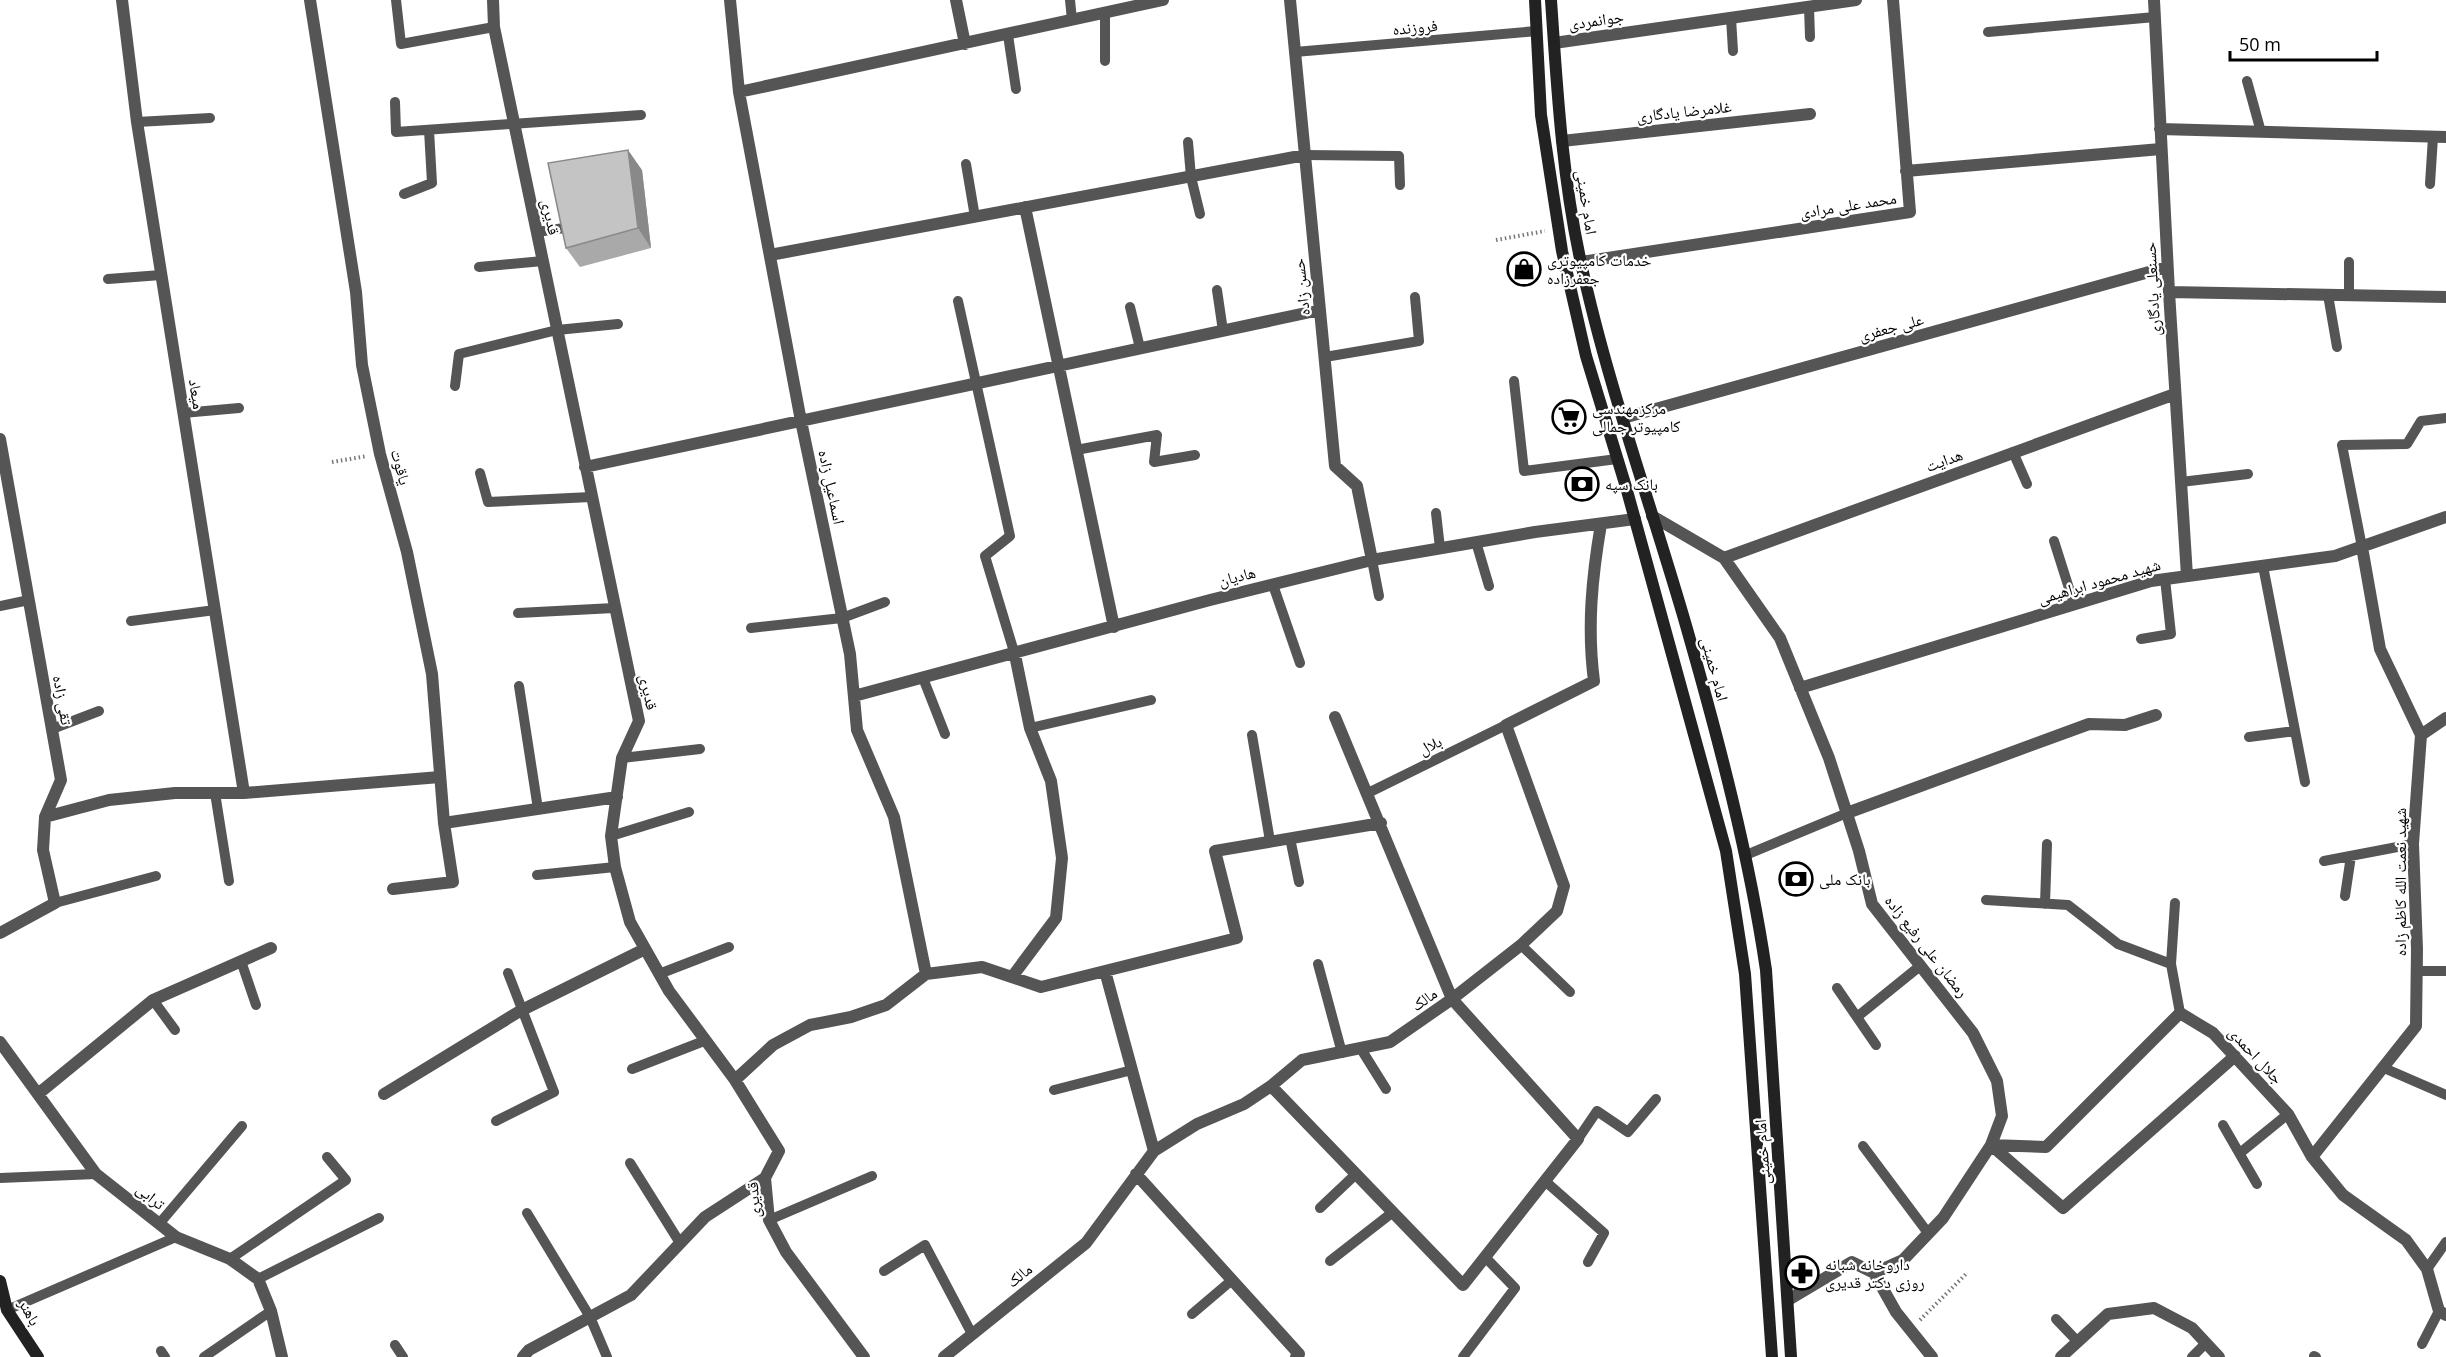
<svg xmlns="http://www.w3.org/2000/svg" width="2446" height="1357" font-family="'Open Sans','Noto Naskh Arabic',sans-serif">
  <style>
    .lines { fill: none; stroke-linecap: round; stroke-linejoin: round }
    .path { stroke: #777; stroke-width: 4; stroke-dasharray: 1.5 3; stroke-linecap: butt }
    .lane { stroke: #555; stroke-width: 10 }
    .street { stroke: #555; stroke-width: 12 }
    .secondary { stroke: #222; stroke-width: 12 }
    .wall { fill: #a9a9a9 }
    .shaded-wall { fill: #898989 }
    .building { fill: #c4c4c4; stroke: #898989; stroke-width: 1.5 }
    .labels { text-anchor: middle; stroke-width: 4.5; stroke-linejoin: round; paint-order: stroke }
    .street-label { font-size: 16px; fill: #000; stroke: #fff }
    .poi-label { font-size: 16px; fill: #000; stroke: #fff; text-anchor: start }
  </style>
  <rect width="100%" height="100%" fill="#fff"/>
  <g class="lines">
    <path class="path" d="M1496,240L1545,231
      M332,462L367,456
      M1920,1320L1966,1274"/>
    <path class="lane" d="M396,0L401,44L494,27
      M1070,0L1072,20
      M1809,7L1810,37
      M1731,18L1733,51
      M1988,32L2155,17
      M1008,35L1016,89
      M1295,52L1537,31
      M1105,61V13
      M2247,81L2261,132
      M395,102L396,132L641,115
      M137,122L210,118
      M1188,142L1191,177L1200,214
      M1305,155L1399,156L1400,185
      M966,164L975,217
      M2430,184L2433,137
      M404,194L432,183L429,130
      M537,232L571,227
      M479,267L543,261
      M108,279L161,275
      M1217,290L1223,331
      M2328,295L2337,347
      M2349,295V262
      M958,301L1010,536L985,556L1015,655
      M1130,307L1140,348
      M1325,357L1419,341L1415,297
      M1514,381L1524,471L1617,459
      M455,386L459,354L557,330L618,324
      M183,413L239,408
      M1076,450L1157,435L1154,462L1195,455
      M2013,452L2027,484
      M480,473L488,502L591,497
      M2181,482L2248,474
      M1436,513L1440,548
      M2054,541L2074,604
      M1476,542L1489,586
      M2362,547L2342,445L2407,444L2421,421L2446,418
      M1372,560L1379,596
      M2263,566L2305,782
      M1273,585L1300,663
      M0,606L29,600
      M518,613L614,608
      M131,621L215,610
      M751,628L842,618L885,602
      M2141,639L2171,634L2165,579
      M923,678L945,734
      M519,686L538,809
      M1030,728L1151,700
      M52,729L99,711
      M1252,735L1270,841
      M2249,737L2295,731
      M622,758L700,749
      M215,793L229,881
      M1368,793L1506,725
      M611,836L689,812
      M1290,838L1299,882
      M1746,855L1847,813
      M2324,861L2413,844
      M537,875L615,867
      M2345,896L2351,856
      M1986,900L2068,905L2118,944L2171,964
      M55,903L156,876
      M2175,903L2171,964L2180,1013
      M2045,904L2047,844
      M1521,945L1570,992
      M241,961L256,1005
      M1318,964L1342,1053
      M2417,971H2446
      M659,974L729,947
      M1837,988L1876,1045
      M153,1000L175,1030
      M1857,1017L1920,966
      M1361,1049L1386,1089
      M2384,1068L2446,1095
      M632,1069L704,1041
      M1054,1090L1132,1070
      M496,1121L554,1092L508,973
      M2223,1125L2257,1184
      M1578,1139L1597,1111L1628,1132L1656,1099
      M1863,1146L1928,1233
      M2240,1153L2288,1114
      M630,1163L680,1243
      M0,1178L96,1174
      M1545,1181L1604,1233L1588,1262
      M1320,1208L1356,1174
      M527,1213L590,1317L607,1357
      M769,1220L872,1176
      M159,1224L242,1126
      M230,1259L346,1180L327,1157
      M1330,1261L1393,1212
      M2427,1269L2446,1242
      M884,1271L925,1245L972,1334
      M258,1279L379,1218
      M7,1310L176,1237
      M1192,1314L1232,1280
      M2056,1319L2078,1342
      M2422,1344L2439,1311
      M395,1345L403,1357
      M161,1351L165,1357
      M2314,1356L2316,1357
      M204,1357L271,1311
      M1463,1357L1515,1288L1485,1257
      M2192,1357L2206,1343"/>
    <path class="street" d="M122,0L137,122L244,793
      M310,0L356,292L362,365L380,454L407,552L432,674L444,823L453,882L393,889
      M493,0L494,27L639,721L622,758L611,836L615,867L630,922L669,991L735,1080L779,1151L765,1178L769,1220L786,1252L864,1357
      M730,0L739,92L801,421L850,654L857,730L894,817L926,974
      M956,0L965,44
      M1290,0L1335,466L1357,486L1372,560
      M2154,0L2169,292L2187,576
      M1554,43L1856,0
      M739,92L1163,0
      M2160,129L2446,137
      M1562,141L1810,114
      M1906,171L2161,149
      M1025,207L1114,627
      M770,255L1305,155
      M1581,262L1910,212L1893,0
      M2169,292L2446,297
      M1623,418L2167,267
      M0,439L61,780L45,817L43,850L55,903L0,933
      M585,467L1320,310
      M1652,516L1724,558L1780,638L1829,758L1859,851L1872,904L1973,1033L1997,1081L2002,1116L1991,1145L1943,1218L1903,1260L1874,1273L1852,1262L1788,1300
      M1724,558L2175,394
      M1800,688L2151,581L2335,556L2446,517
      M854,696L1210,600L1372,560L1535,532L1635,519
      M2421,735L2446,718
      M1847,813L2089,724L2125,725L2156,715
      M45,817L109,800L175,793H244L440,777
      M444,823L617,797
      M1105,971L1154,1151
      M1012,977L1056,918L1062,858L1051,781L1030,728L1015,655
      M0,1042L96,1174L176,1237L230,1259L258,1279L271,1311L282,1357
      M735,1080L773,1045L810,1025L851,1017L886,1005L926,974L982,967L1041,987L1237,938L1215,851L1381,823
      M1271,1086L1463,1285L1578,1139L1452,999L1335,717
      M38,1094L153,1000L271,948
      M384,1094L520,1011L645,949
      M1991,1145L2046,1147L2180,1013L2213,1033L2288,1114L2312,1157L2343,1195L2406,1240L2427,1269L2439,1311L2446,1315
      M1991,1145L2063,1208L2235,1056
      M2312,1157L2416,1026L2417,949L2413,844L2421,735L2380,649L2362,547
      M1136,1174L1299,1354L1296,1357
      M1874,1273L1896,1312L1932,1357
      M523,1357L529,1350L631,1295L705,1217L765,1178
      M944,1357L1086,1243L1154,1151L1197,1124L1244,1104L1271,1086L1302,1060L1390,1042L1452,999L1521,945L1557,911L1564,886L1506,725L1594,681C1587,627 1592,577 1601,524
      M2061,1357L2108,1314L2154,1308L2192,1328L2219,1357"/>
    <path class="secondary" d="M1535,0L1541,115L1562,251L1586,356L1626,487L1726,851L1745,974L1772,1357
      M1551,0C1557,88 1562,177 1581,263C1608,387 1652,507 1687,629C1719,741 1749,855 1766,970L1791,1357
      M0,1281L7,1310L38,1357"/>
  </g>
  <path class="wall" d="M642,170L651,248L580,267L566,248Z"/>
  <path class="shaded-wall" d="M628,150L642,170L651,248L638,228Z"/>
  <path class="building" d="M628,150L638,228L566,248L548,163Z"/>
  <defs>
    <symbol id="shop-ring" viewBox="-11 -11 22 22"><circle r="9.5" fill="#fff" stroke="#000" stroke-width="1.5"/><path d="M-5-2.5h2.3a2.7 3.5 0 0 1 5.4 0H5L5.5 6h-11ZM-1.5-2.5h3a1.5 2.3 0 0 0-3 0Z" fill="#000"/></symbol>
    <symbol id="supermarket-ring" viewBox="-11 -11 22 22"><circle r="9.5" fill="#fff" stroke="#000" stroke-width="1.5"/><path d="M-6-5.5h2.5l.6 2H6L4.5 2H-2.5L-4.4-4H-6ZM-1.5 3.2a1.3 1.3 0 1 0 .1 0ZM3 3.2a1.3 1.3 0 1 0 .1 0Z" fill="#000"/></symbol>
    <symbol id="bank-ring" viewBox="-11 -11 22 22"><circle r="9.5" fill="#fff" stroke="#000" stroke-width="1.5"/><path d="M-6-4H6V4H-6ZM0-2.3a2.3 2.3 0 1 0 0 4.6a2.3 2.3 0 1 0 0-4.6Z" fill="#000"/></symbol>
    <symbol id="pharmacy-ring" viewBox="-11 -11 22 22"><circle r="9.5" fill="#fff" stroke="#000" stroke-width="1.5"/><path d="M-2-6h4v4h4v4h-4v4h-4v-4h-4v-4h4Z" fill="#000"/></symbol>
  </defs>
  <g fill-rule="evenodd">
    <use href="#shop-ring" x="1505" y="250" width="38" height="38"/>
    <use href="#supermarket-ring" x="1550" y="398" width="38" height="38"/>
    <use href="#bank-ring" x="1563" y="465" width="38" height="38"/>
    <use href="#bank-ring" x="1777" y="860" width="38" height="38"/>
    <use href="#pharmacy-ring" x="1783" y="1254" width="38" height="38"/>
  </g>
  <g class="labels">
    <g class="street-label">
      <text transform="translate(1596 20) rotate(-8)" y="6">جوانمردی</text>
      <text transform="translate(1415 27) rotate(-5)" y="6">فروزنده</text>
      <text transform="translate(1684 111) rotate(-6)" y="6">غلامرضا یادگاری</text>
      <text transform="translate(1587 202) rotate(81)" y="6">امام خمینی</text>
      <text transform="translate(1848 205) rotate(-9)" y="6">محمد علی مرادی</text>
      <text transform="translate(551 217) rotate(78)" y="6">قدیری</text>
      <text transform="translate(1301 287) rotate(-96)" y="6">حسن زاده</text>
      <text transform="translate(2152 289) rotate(-93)" y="6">حسنعلی یادگاری</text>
      <text transform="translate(1891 327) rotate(-15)" y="6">علی جعفری</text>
      <text transform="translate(197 394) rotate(81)" y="6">میعاد</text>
      <text transform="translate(1944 460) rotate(-20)" y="6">هدایت</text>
      <text transform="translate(401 467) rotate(75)" y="6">یاقوت</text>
      <text transform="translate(832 487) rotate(78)" y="6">اسماعیل زاده</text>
      <text transform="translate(1237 576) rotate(-14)" y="6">هادیان</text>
      <text transform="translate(2099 581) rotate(-16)" y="6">شهید محمود ابراهیمی</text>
      <text transform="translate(1715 669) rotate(75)" y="6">امام خمینی</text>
      <text transform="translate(649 692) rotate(78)" y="6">قدیری</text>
      <text transform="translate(63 700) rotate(80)" y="6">تقی زاده</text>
      <text transform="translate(1430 745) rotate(-26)" y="6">بلال</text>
      <text transform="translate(2400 882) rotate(-90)" y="6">شهید نعمت الله کاظم زاده</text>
      <text transform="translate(1927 946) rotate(52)" y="6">رمضان علی رفیع زاده</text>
      <text transform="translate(1424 999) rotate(-35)" y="6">مالک</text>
      <text transform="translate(2256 1055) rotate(47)" y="6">جلال احمدی</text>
      <text transform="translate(1762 1152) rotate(-94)" y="6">امام خمینی</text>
      <text transform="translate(151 1196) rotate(39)" y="6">ترابی</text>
      <text transform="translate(753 1200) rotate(-94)" y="6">قدیری</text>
      <text transform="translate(1019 1275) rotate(-39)" y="6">مالک</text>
      <text transform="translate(30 1312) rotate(61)" y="6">باهنر</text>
    </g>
    <g class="poi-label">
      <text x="1547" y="266">خدمات کامپیوتری<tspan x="1547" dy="18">جعفرزاده</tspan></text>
      <text x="1592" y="414">مرکزمهندسی<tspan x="1592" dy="18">کامپیوتر جمالی</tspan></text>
      <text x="1605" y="490">بانک سپه</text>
      <text x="1819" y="885">بانک ملی</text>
      <text x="1825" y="1270">داروخانه شبانه<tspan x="1825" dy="18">روزی دکتر قدیری</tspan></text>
    </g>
  </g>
  <path d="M2230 51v9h147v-9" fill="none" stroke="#000000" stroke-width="3"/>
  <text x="2239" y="51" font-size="18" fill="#000000" stroke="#ffffff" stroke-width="4.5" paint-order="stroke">50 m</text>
</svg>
